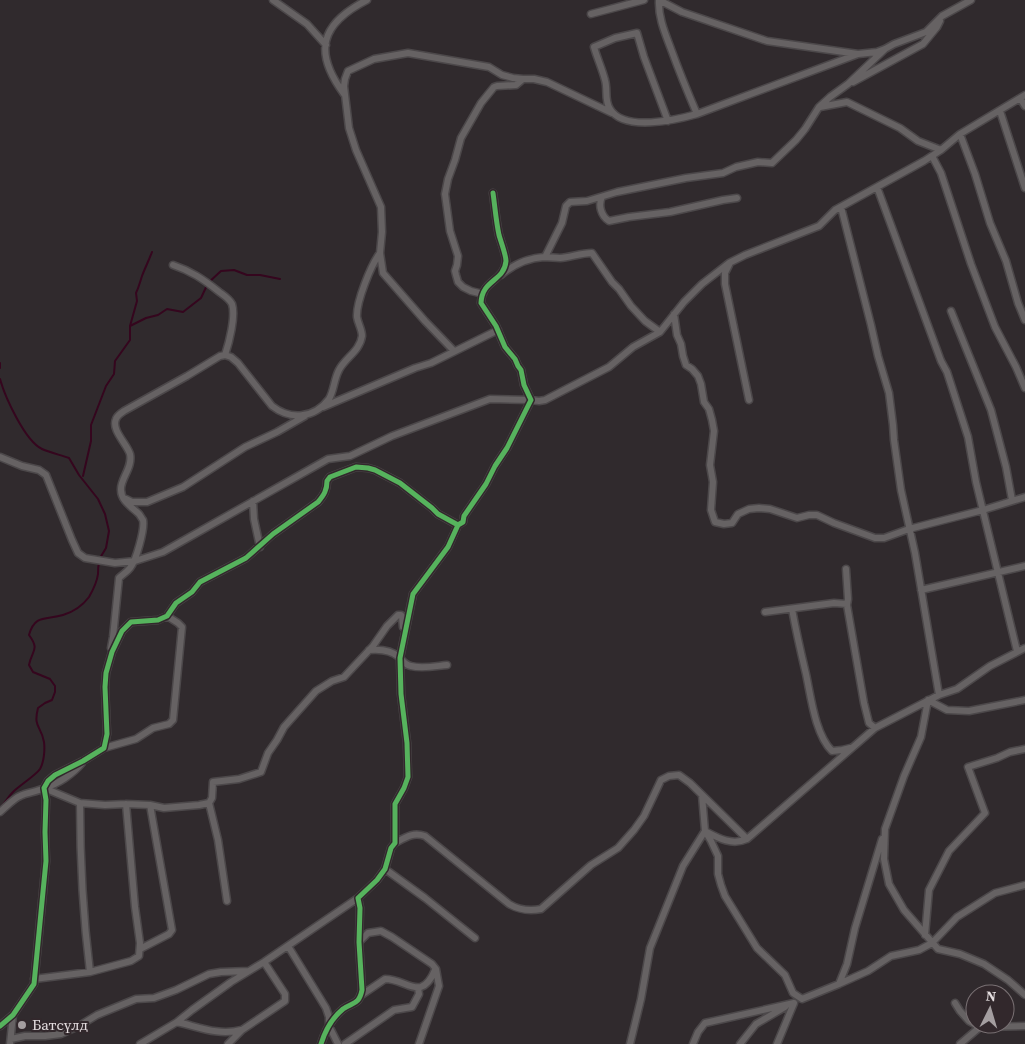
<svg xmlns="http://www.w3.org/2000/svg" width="1025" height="1044" font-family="'Source Serif 4',serif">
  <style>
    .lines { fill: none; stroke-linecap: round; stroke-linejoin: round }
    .stream { stroke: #35061e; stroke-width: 2 }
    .minor-casing { stroke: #4c484a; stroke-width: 9 }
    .minor { stroke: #666263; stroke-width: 6 }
    .cycleway-casing { stroke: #32282c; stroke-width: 8 }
    .cycleway { stroke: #56b35d; stroke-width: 5 }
    .poi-dot { fill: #a49ea0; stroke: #32282c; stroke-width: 2 }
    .labels { text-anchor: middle; stroke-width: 4; stroke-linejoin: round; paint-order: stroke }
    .poi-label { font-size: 15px; fill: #e3dcde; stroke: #32282c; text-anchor: start }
  </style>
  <rect width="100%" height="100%" fill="#302a2d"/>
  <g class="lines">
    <path class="stream" d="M130,326L146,318L158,315L167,309L183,312L201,298L208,283L221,271L234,270L247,275H260L280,279
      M0,363V368
      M0,379C5,397 25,441 42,449C51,453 61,455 69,458L79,475L98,499L105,514L109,531L106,548L100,558
      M83,476L91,441V425L106,386L114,374L115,361L130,340V326L137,301L136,293C139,287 140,282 142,276C145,268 149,260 152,252
      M0,808C5,803 8,797 13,792C19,786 36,775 40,769C44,762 45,750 44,742C41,725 33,728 38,708L45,703L52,700L55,692V686L50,679L33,672L29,665C32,650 40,650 29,635C35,614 46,620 63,615C73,612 83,605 89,597C93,590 97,582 98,574C98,570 98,567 99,562"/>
    <defs>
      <path id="minor" d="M273,0L307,24L326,45
        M659,0L682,12L767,41L858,54L877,52L885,49L894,44L926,32L942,16L971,0
        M659,0C658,17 665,33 671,49C679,71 688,93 697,114
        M591,14L644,0
        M853,82L923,44L937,27L940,21
        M344,94C313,52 320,24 367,0
        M1020,98L1025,106
        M820,107L847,102L900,128L918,141L941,150
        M1000,111L1025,188
        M668,121L644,57L637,33L615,38L594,47C597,58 602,68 605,80C608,90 604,100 610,109C624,132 676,120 697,114L858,54
        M960,134L975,174L990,223L1006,261L1018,303L1025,320
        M932,156L941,173L971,264L995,327L1016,367L1025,388
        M877,187L941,361L947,372L968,437L976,482L1017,651
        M602,197C598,205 601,216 609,221L629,217L670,212L723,200L737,198
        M841,207L871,325L878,356L889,393L893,425L894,440L901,490L915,553L939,695
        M545,257L562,223L566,206L570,202L587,201L617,192L686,178L723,173L736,167L758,162L772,163L796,140L805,129L819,107L830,97L848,84L885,49
        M173,265C191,271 203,279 218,291C223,295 229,298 232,304C236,316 229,343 225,355
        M729,265L725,273V284L749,400
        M501,275C513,265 528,258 544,257C550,257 555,258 560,258C571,257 581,253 592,253L612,282L619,289L631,306L645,321L660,332L684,302L702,284L729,263L745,255L819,226L835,210L924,161L941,150L960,134L1025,95
        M483,294L471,291L463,287L458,282L456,275L455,271L457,265L458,256L450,231L445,194L448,179L455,160L461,138L481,103L494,87L497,86L516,85L523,79H534L547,82L612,113
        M951,311L991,410L1006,467L1012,500
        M674,314L677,335L681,344L683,356L686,365L692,369L698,376L701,384L704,402L709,409L712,420L714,431L710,465L713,482L711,510L715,522L724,524L732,523L738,514L749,509L759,508L770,509L797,518L809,515H817L834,523L875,538H884L909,529L983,510L1025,497
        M454,351L425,321L383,273L380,253L382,232L381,207L356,150L349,128L344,86L345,79L348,71L374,59L408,53L489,67L502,75L513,78L523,79
        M323,407L415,368L431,363L498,330
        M0,457L22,466L39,470L46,475L72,540L78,553L85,558L115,563L135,561L163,552L328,459L350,456L392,436L490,399L531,400L539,401L545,400L609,367L633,347L660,332
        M126,499L132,502H147L183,487L245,447L277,432L305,416
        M253,501L254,519L260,547
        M846,569L848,599L847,605L864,703L869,723L875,728
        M921,590L1025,566
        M792,609C796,631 801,653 806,674C811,697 815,734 832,751L842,750L850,748
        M765,612L834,603L847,604
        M111,648L113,637L119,578C123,574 127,572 130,568C136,561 145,529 143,520C142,519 140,515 139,514C132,507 121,501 121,490C120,479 133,468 130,454C127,444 111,430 116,419C117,416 121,413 124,411L187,376L220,356L225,355L231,357L238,363L272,406C290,420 314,419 329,399C334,391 334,379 339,370C345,358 360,351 362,336C362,329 358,324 357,317C356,302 371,265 380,253
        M369,650C380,649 391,650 399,657C403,661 405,665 411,666C422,669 436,666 447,665
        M1025,700L969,711L947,710L928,700L921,737L904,776L885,829L884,859L889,884L904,910L938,949L960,954L984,964L1008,980L1025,995
        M104,748L136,739L153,728L169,724L173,720L182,627L178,623L167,616
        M44,788C58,784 73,774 82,763
        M702,795L705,831C718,838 732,846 747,839L875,728L939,695L957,689L990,666L1025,648
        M80,803C80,859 83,916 90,972
        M209,803L218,840L227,901
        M0,812C6,807 13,799 20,796C28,792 37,792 44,788L80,803L105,805L126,804L150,805L164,808L199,805L209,803L212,798L213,782L239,779L261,772L268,753L277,740L284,727L316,691L332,681L344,677L373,646L387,626L398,615H401L402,616L403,627
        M395,843C406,837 413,832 425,836L509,904C519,910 530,911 541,909L591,865L618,848L634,830L644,816L661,780L669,776L679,775L690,783L747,839
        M385,869L425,898L475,938
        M925,935L929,890L949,851L985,813L968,767L997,758L1010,752L1025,749
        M359,942L368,933L381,931L392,937L432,964L436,969L439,986L419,1044
        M288,946L326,1008L329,1017V1026L338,1044
        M140,949L169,934L172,930L150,805
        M34,979L90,972L131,961L139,956L140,943L135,907L126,804
        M839,984L847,964L855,928L882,839
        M360,996L385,979C407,979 421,1003 435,970
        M955,1003L960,1011L969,1021L980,1027L1025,1026
        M177,1022C199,1027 219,1036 241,1030
        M0,1026L13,1015L34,984L46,861L45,832L46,800L44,788L48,781L55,775L83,761L104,748L107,734L105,687L106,673L112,652L122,631L131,622L158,620L167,616L176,603L192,592L200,582L246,558L273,534L318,502C324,495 327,490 327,481L330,477L356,467L368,468L375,470L400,483L432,508L438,514L458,525
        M11,1039L25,1036H45L61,1034L79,1026L97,1015L136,999L154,998L176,990L209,974L221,972L249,971
        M10,1044L13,1015
        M140,1044L177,1022L192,1010L231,982L264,962L358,898
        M228,1044L242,1030L285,1001V994L264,962
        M321,1044C325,1031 332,1018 343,1009C353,1002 359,1005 362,990L359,942L360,908L358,898L377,880L385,869L391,848L395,843V804L404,788L408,777L407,743L401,694L400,658L413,594L448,547L458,525L463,522L464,516L486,484L495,466L507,448L531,400L524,385L521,370L518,366L515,359L505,347L496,326L481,303C482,279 504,282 506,261C506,255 501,242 499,235C496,221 495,207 493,193
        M345,1044L394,1010L412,1007L419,994L418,988
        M630,1044L641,999L650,948L683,866L705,831L711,841L718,856V874L721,885L725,896L757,948L785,975L793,993L802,999L839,984L868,971L891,956L919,950L932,943L957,917L995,893L1025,885
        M693,1044L698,1032L705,1023L794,1003
        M740,1044L756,1024L785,1007
        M777,1044L794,1003
        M960,1044L980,1027"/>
    </defs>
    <use href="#minor" class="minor-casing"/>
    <use href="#minor" class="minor"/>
    <defs>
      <path id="cycleway" d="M0,1026L13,1015L34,984L46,861L45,832L46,800L44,788L48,781L55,775L83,761L104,748L107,734L105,687L106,673L112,652L122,631L131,622L158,620L167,616L176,603L192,592L200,582L246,558L273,534L318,502C324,495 327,490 327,481L330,477L356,467L368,468L375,470L400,483L432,508L438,514L458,525
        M321,1044C325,1031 332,1018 343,1009C353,1002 359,1005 362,990L359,942L360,908L358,898L377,880L385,869L391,848L395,843V804L404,788L408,777L407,743L401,694L400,658L413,594L448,547L458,525L463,522L464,516L486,484L495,466L507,448L531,400L524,385L521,370L518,366L515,359L505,347L496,326L481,303C482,279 504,282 506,261C506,255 501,242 499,235C496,221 495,207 493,193"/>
    </defs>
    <use href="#cycleway" class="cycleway-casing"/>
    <use href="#cycleway" class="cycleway"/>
  </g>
  <circle class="poi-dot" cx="22" cy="1025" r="5"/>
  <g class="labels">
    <g class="poi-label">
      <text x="32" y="1030">Батсүлд</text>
    </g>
  </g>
  <g transform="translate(990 1009) rotate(5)"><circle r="24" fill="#32282c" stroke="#797073"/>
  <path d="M0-4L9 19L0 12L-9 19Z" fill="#a49ea0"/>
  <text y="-8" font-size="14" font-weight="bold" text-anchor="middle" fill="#e3dcde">N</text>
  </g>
</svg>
